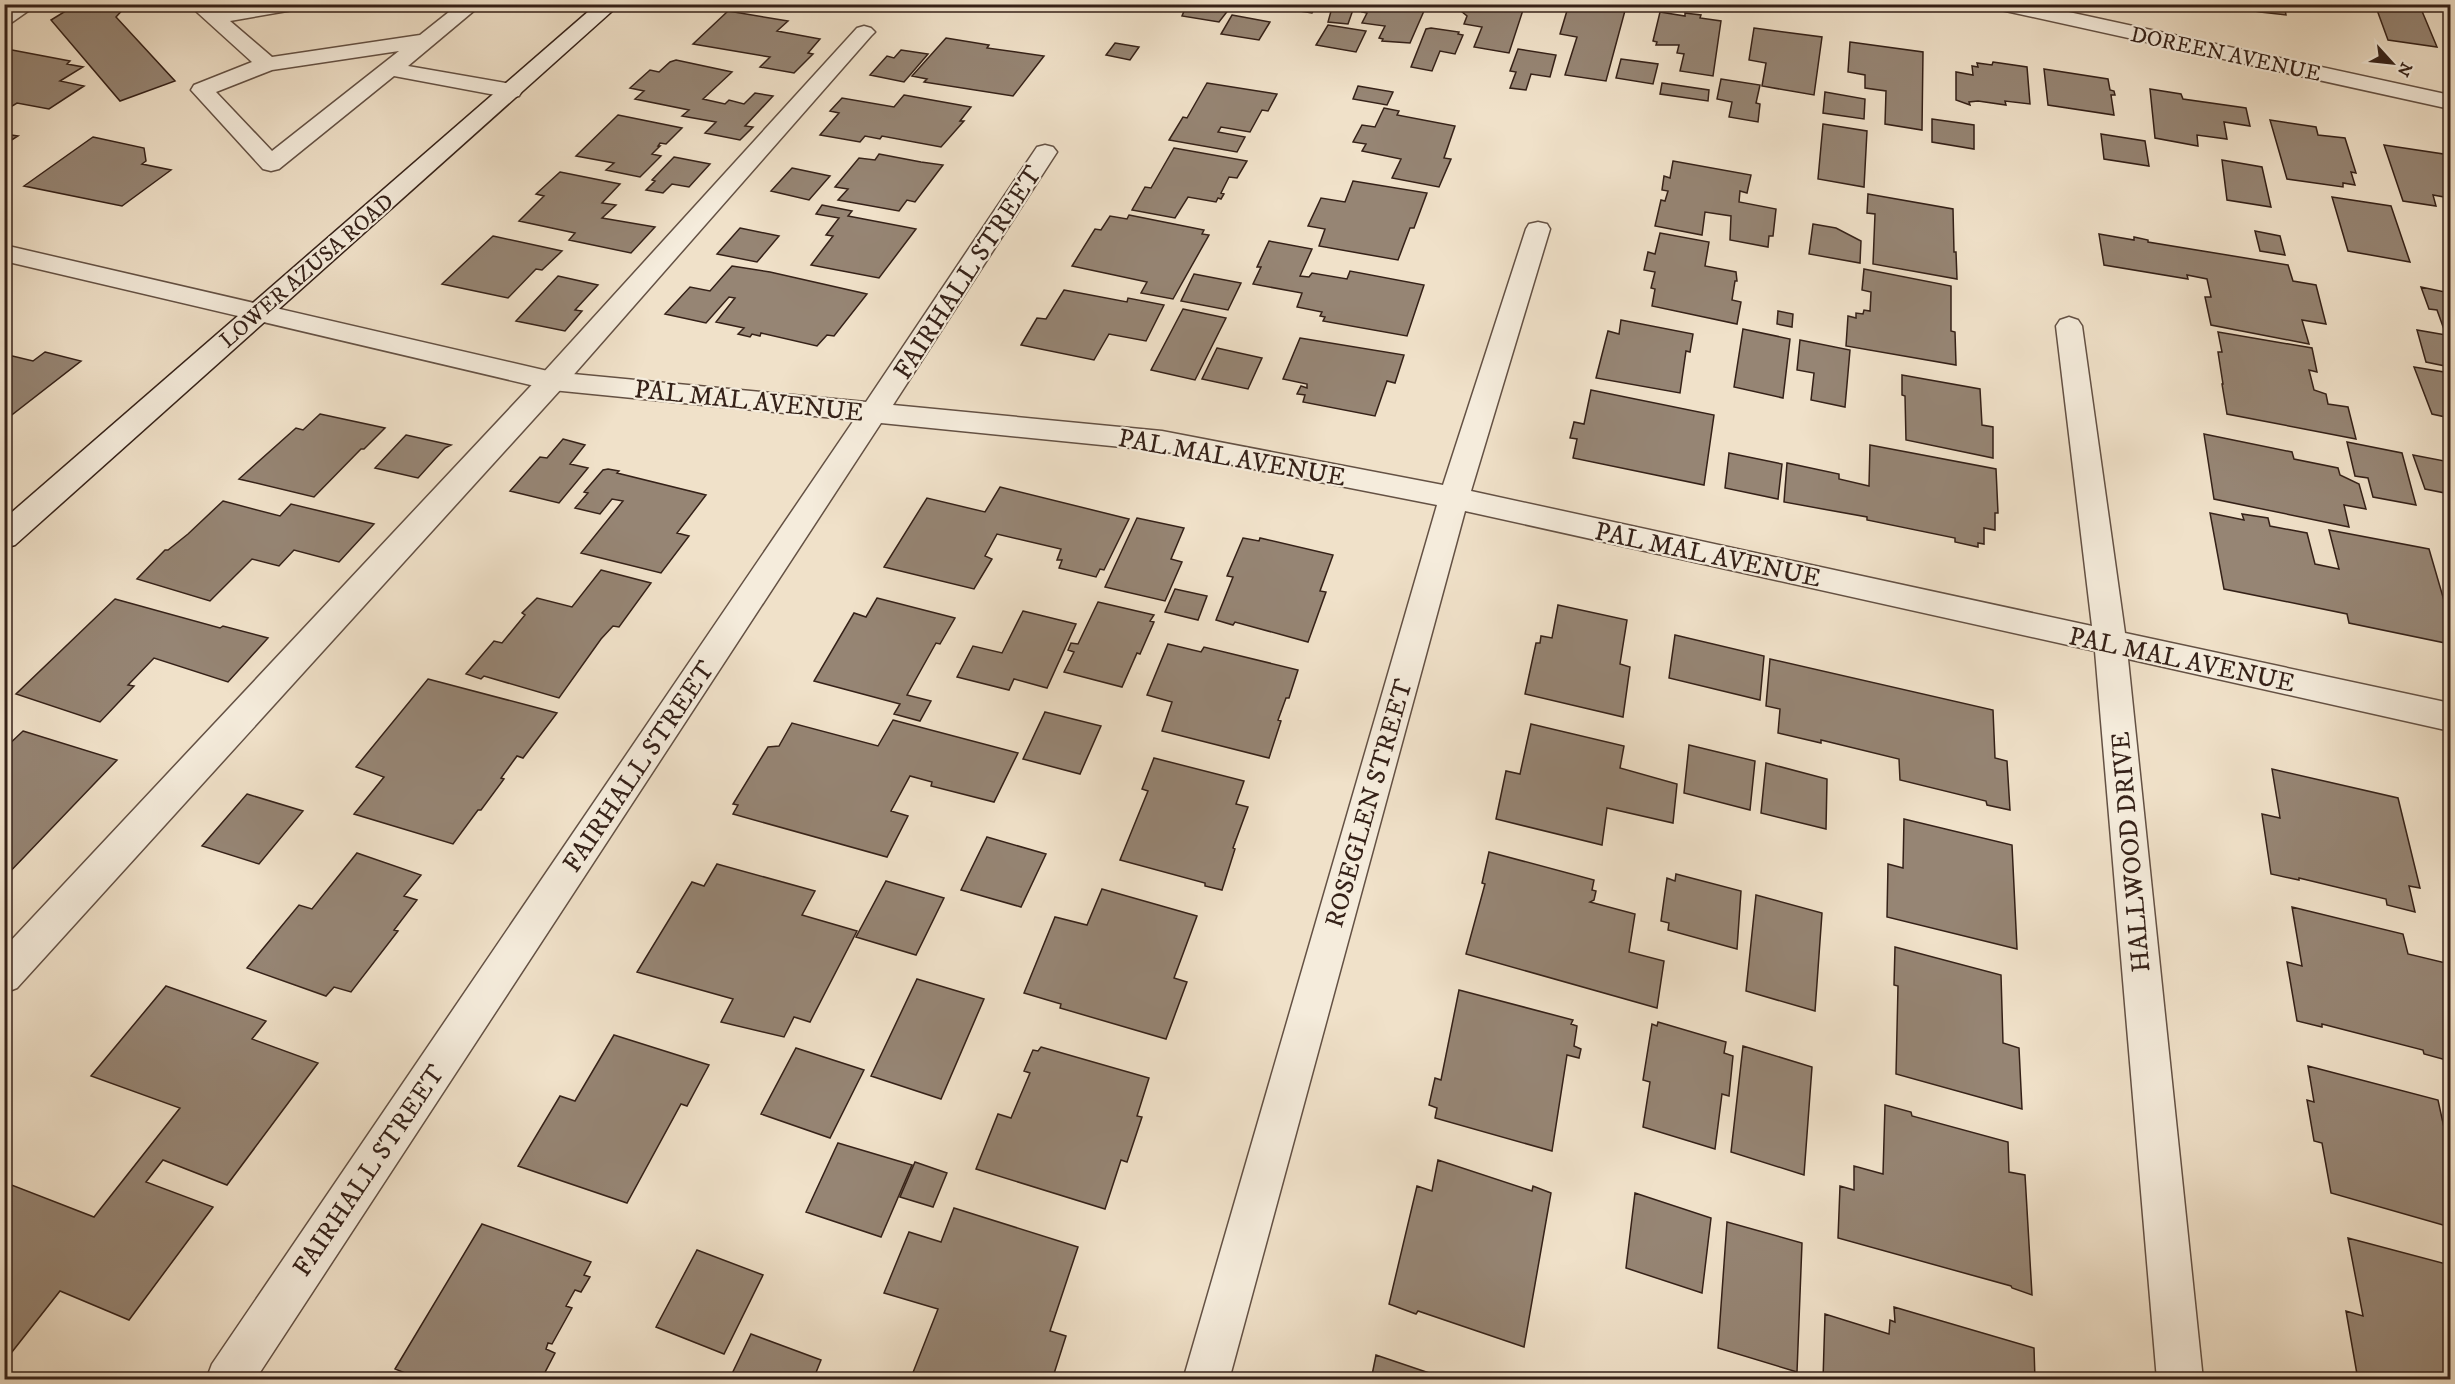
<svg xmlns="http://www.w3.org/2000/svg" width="2455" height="1384" font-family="'IM FELL DW Pica',serif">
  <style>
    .building { fill: #968574; stroke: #352118; stroke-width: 1.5 }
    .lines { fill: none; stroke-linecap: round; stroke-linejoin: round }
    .service-casing { stroke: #645144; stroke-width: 3 }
    .minor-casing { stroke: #645144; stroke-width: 3 }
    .secondary-casing { stroke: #352118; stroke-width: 3 }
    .service { fill: #f5ecdc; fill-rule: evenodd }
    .minor { fill: #f5ecdc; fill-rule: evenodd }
    .secondary { fill: #f5ecdc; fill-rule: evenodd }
    .labels { text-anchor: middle; stroke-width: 4.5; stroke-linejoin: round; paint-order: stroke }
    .far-street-label { font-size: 22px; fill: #352118; stroke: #f5ecdc }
    .street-label { font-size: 26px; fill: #352118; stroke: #f5ecdc }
  </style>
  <rect width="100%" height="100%" fill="#f0e1c9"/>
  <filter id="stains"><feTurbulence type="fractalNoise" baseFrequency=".00333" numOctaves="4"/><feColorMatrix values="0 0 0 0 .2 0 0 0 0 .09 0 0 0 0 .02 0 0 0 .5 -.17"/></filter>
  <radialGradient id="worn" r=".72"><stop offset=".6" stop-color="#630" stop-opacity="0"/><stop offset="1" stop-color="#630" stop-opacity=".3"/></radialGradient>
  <path class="building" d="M77,4H128L116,17L175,81L120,101L51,20Z
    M1187,4H1233L1219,22L1182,16Z
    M1282,4H1317L1312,13L1280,8Z
    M1333,4H1355L1348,24L1328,22Z
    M1359,4H1427L1410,43L1382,41L1383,39L1379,38L1385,26L1362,23L1367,13L1362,12L1364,7H1358Z
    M1464,4H1525L1509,53L1474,47L1482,27L1464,24L1467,16L1461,11Z
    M1569,4L1626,7L1606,81L1565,75L1577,37L1560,34Z
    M2217,4H2284L2286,15L2260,12Z
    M2348,4H2419L2437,47L2388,40L2377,10L2349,7Z
    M728,11L788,21L777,31L820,39L808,53L813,54L794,73L760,67L770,57L693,44Z
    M1660,12L1685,16V13L1701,15L1700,18L1721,21L1713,76L1680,71L1684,54L1677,53L1679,45H1656L1657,42L1653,41Z
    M1232,15L1270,22L1259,40L1221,34Z
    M1328,25L1366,31L1356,52L1316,45Z
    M1431,28L1459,32L1458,34L1463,35L1455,54L1440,51L1432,71L1411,67L1426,29Z
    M1754,28L1822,37L1814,95L1762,86L1766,63L1749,60Z
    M946,38L989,45L987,48L1044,56L1013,96L924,82L927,79L912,76Z
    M1850,42L1923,52L1922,130L1885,124L1886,91L1865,88V75L1848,72Z
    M1115,43L1139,47L1130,60L1106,55Z
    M1518,49L1556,55L1550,77L1531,74L1526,90L1510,88L1516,72L1510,71Z
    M12,50L70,61L67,64L83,67L60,81L84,86L49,109L17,103L4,111V55Z
    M901,50L928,54L904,82L870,75L887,56L894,58Z
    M1621,59L1658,64L1653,84L1616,78Z
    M676,60L732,72L703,99L725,104L729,100L744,104L755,93L773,96L745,126L753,127L740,140L705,133L716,122L682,116L689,110L635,99L644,91L630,88L650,70L659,72L670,62Z
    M1993,62L2027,67L2030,104L2005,101L2006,105L1978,101L1969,102L1970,105L1956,100V72L1973,75L1972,66L1978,67L1977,63L1992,65Z
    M2044,69L2108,79L2110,90L2114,91L2115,95H2111L2114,115L2048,105Z
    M1721,79L1760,85L1756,103L1760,104L1758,122L1729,117L1732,102L1717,99Z
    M1207,83L1277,94L1268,111L1262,110L1250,132L1221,127L1218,132L1245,137L1237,152L1169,140L1183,117L1187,118Z
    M1662,83L1709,90L1708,101L1660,94Z
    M1358,86L1393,92L1387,105L1353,99Z
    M2150,89L2181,94L2183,99L2246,108L2250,126L2224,122L2227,139L2197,135L2198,146L2155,138Z
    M1825,92L1865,99L1864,119L1823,113Z
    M904,95L971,107L960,121H964L941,147L882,136L880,139L865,136L860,142L820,135L839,113L830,111L842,98L894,107Z
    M1384,108L1399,111L1397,115L1455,126L1444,158L1451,159L1439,187L1392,178L1401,159L1362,151L1366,144L1353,142L1362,125L1375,127Z
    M618,115L682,128L666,144L660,143L658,146H660L652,154L661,156L640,177L606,170L614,163L576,156Z
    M1932,119L1974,125V149L1932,142Z
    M2270,120L2316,127L2318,135L2345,138L2356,173L2351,172L2355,185L2343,183V187L2287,179Z
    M1823,124L1867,131L1864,187L1818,179Z
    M4,134L18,136L4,145Z
    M2101,134L2145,141L2149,166L2104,159Z
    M93,137L144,148L146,161L142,164L171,170L122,206L24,186Z
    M2384,145L2450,155V198L2433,195L2436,206L2403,201Z
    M1174,148L1247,161L1237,178L1229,177L1221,193L1224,194L1221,199L1218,198L1216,202L1188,197L1175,218L1132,210L1145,187L1151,188Z
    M879,154L921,162L943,165L915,202L907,200L899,211L838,200L848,189L835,187L859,158L875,160Z
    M674,157L710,164L689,187L672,184L663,193L646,190L655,181L652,180Z
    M2222,160L2262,167L2271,207L2227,200Z
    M1673,161L1751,175L1747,193L1740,191L1739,202L1776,209L1773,236H1769L1768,247L1730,240L1731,216L1705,212L1702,235L1655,226L1661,200L1665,201L1668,191L1662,190L1664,176L1670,178Z
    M792,168L830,176L809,200L771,191Z
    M560,172L620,184L602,203L616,205L602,218L655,227L631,253L569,240L575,233L519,221L544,196L536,194Z
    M1353,181L1427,193L1414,228H1410L1398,260L1319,246L1325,229L1308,226L1321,198L1345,202Z
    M1868,194L1953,209L1954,252H1956L1957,279L1873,264L1875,214L1867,213Z
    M2332,197L2391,206L2410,262L2348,251Z
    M822,205L852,211L848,216L916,229L879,278L811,265L833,236L826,235L839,218L816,214Z
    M1129,215L1204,230L1202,234L1209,235L1173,299L1141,293L1147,282L1072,266L1095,229L1101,230L1110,216L1127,219Z
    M1813,224L1836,228L1861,241L1860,263L1809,254Z
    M740,228L779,236L757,262L717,254Z
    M2255,231L2280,236L2285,255L2260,251Z
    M1660,233L1709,242L1705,266L1736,272L1737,281H1735L1732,300L1741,302L1737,324L1652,306L1655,289L1651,288L1655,272L1644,270L1648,252L1655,254Z
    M2099,234L2134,240V237L2148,240V242L2288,265L2293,281L2316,285L2326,324L2302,320L2309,344L2211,325L2205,297H2211L2207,279L2187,275L2188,279L2104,265Z
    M493,236L562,251L542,270L536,269L508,298L442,284Z
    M1269,241L1312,249L1300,276L1309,277L1312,273L1347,279L1350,271L1424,285L1407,336L1323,321L1325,317L1320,316L1322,312L1297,307L1302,293L1253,284L1261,267H1257Z
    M732,266L770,272L867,294L834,336L827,335L817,346L761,333L760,336L752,334L750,337L738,334L744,328L716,322L735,298L729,297L706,323L665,314L690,287L710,291Z
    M1864,269L1951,286V331L1955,332L1956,365L1846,346L1848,316L1856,318V313L1863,314L1864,310L1870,311L1871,292L1862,290Z
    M1194,274L1241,283L1228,310L1181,301Z
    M558,276L598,285L575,310L582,311L565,331L516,321Z
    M2421,287L2450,293V367L2426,362L2417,330L2446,335L2437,310L2429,309Z
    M1064,290L1127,302L1128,298L1164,305L1146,341L1109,334L1094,360L1021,345L1037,318L1046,319Z
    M1183,309L1226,318L1195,380L1151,370Z
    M1778,311L1793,314L1792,327L1777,324Z
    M1621,320L1693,334L1690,352L1686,351L1680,393L1596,378L1608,331L1619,334Z
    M1743,329L1790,339L1783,398L1734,387Z
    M2218,332L2312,348L2317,372L2309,370L2314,390L2326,394L2328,404L2348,407L2356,439L2227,414L2222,384H2223L2218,352H2222Z
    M1300,338L1404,355L1395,383L1387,381L1375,416L1303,402L1305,395L1297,394L1301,386L1307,388V384L1283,379Z
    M1800,340L1850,350L1845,407L1811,400L1814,373L1797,370Z
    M1217,348L1262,358L1248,389L1202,379Z
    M45,352L81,361L4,421V354L33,361Z
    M2414,367L2450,373V418L2432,414Z
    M1902,375L1980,389L1982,425L1993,427V458L1906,440L1905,396L1902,395Z
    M1591,390L1714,415L1704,485L1573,458L1577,439L1570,438L1574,422L1584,424Z
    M320,414L385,428L364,449H361L314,497L239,479L296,428L303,430Z
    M2204,434L2292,452L2294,459L2338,468L2340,475L2359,484L2366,509L2344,505L2349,527L2214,499Z
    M406,435L451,445L445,448L418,478L375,468Z
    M563,439L585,445L570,464L588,468L559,503L510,491L540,457L547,458Z
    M2347,442L2402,453L2416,505L2373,497L2368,478L2355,476Z
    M1870,445L1996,469L1998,513H1995V530L1984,528V544L1978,543V547L1955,542V538L1867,520V517L1784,502L1787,463L1839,474V479L1869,486Z
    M1729,453L1782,464L1778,499L1725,488Z
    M2413,455L2450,462V494L2425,489Z
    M608,469L619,471L617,473L706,495L677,533L689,536L661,573L581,553L623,501L612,499L600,514L575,508L588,493L584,492L603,470Z
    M1000,487L1129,519L1104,570L1100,569L1096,577L1059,568L1062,560H1057L1061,549L997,534L985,556L992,559L974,589L884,567L927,498L985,512Z
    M223,501L280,516L291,504L374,524L339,562L294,550L279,566L252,559L210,601L137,579L165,550H168L188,534Z
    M2210,513L2244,520L2242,514L2268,518L2270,526L2307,533L2315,564L2339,569L2329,530L2429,549L2450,621V644L2349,623L2347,614L2224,589Z
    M1137,518L1184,528L1171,559L1182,562L1165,601L1105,587Z
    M1243,538L1259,541L1260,538L1333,555L1320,591L1326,592L1308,642L1235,622L1233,625L1216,620L1233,577L1227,576Z
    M601,570L651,583L619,627L613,626L601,639L559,698L484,676L481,679L466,674L494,641L502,643L525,615L522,613L537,598L572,607Z
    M1175,589L1207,596L1198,620L1165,612Z
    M877,598L955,618L940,644L936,643L907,695L931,701L920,721L894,714L900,704L814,681L854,613L866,617Z
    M115,599L220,628L223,626L268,638L228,682L154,658L128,685L134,686L100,722L16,694Z
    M1098,602L1154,615L1150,621L1154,622L1140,654L1137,653L1122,687L1064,672L1074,652L1068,650L1071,643L1078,644Z
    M1558,605L1627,620L1620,664L1630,667L1623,717L1525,694L1536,643H1540L1541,636L1552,638Z
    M1023,611L1076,624L1047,688L1014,679L1009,690L957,677L973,646L1002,653Z
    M1675,635L1764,656L1760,700L1669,678Z
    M1168,644L1201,652L1204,647L1298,670L1289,698H1286L1278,720L1281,721L1269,758L1162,731L1172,702L1147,695Z
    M1770,659L1993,710L1995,758L2007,761L2010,810L1987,805L1986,801L1900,780L1899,759L1821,740V743L1778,733L1780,709L1766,706Z
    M428,679L557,713L523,758L517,756L501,778L504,779L481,810H478L453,844L354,814L384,777L356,767Z
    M1045,712L1101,726L1080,774L1023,759Z
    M893,720L1018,753L994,802L931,786L932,782L910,776L891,811L908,816L887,857L733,814L738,805L733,804L768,747L779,746L792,723L878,746Z
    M1531,724L1624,746L1620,768L1677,784L1673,823L1607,808L1602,845L1496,819L1506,771L1520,774Z
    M23,731L117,760L4,878V749Z
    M1689,745L1755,761L1750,810L1684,793Z
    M1154,758L1244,781L1236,804L1248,807L1233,848L1235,849L1222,890L1205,886V883L1120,860L1148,791L1142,789Z
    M1766,763L1827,779L1826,829L1761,813Z
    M2272,769L2398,798L2420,888L2409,886L2415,912L2387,905L2386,899L2299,878V880L2271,874L2262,814L2280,818Z
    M247,794L303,811L259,864L202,846Z
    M1904,819L2012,845L2017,949L1887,917L1888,864L1903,868Z
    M987,837L1046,854L1021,907L961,890Z
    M1489,852L1594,880L1592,890L1596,891L1594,900L1590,902L1635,914L1629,952L1664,961L1657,1008L1466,954L1485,884L1482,883Z
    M357,853L421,875L404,896L417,900L394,930L398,931L351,992L334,987L326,996L247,968L299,905L312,909Z
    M717,864L815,891L802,915L857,931L810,1022L794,1017L784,1037L721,1022L733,999L637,972L692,882L704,886Z
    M1676,874L1741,891L1737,949L1668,930L1669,923L1661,921L1667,878L1675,881Z
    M886,881L944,898L916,955L856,937Z
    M1102,889L1197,916L1174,978L1187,982L1166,1039L1060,1008L1061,1004L1024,993L1055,917L1087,925Z
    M1756,895L1822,913L1815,1011L1746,991Z
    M2292,907L2403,934L2408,954L2450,964V1061L2424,1054L2423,1050L2322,1024V1027L2297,1021L2287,962L2302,966Z
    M1895,947L2001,975L2003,1043L2019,1048L2022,1109L1896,1074L1898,986L1894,985Z
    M917,979L984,999L941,1099L871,1076Z
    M166,986L266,1021L252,1039L318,1063L227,1185L163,1160L146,1182L213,1207L129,1320L60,1291L8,1357L4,1355V1182L94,1217L180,1108L91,1076Z
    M1459,990L1573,1020L1571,1024L1577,1026L1574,1046L1581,1049L1579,1058L1567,1055L1552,1151L1435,1118L1437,1108L1429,1105L1435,1078L1441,1080Z
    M1658,1022L1726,1042L1724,1053L1733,1056L1729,1096L1722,1094L1715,1149L1643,1127L1650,1082L1643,1080L1652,1024L1657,1026Z
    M614,1035L709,1065L687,1106L681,1104L627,1203L518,1166L560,1096L575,1101Z
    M1743,1046L1812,1067L1804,1175L1731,1152Z
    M1041,1047L1149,1078L1137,1116L1142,1117L1127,1162L1121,1160L1105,1209L976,1169L998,1114L1011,1118L1030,1073L1024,1071L1033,1050L1038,1051Z
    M796,1048L864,1070L830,1138L761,1114Z
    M2308,1066L2438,1100L2450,1155V1227L2331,1193L2322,1143L2314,1141L2307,1100L2314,1102Z
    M1885,1105L1911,1112L1912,1116L2008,1142L2009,1172L2025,1175L2032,1295L2012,1288L2011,1286L1838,1238L1840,1186L1854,1190V1166L1883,1174Z
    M838,1143L912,1165L881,1237L806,1212Z
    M1438,1160L1532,1191L1533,1186L1551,1193L1524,1347L1418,1311L1416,1314L1389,1304L1417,1186L1432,1191Z
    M915,1162L947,1173L933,1207L900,1197Z
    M1635,1193L1711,1218L1702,1293L1626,1268Z
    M954,1208L1078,1247L1050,1331L1066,1336L1052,1380H924L912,1375L938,1309L884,1293L909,1232L941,1242Z
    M1727,1222L1802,1243L1797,1372L1718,1348Z
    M482,1224L591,1262L584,1275L590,1277L581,1292L575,1290L566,1306L572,1308L552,1344L548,1343L546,1349L555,1353L541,1380H422L395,1369Z
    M2348,1238L2450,1265V1380H2358L2346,1311L2363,1316Z
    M697,1250L763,1275L724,1354L656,1327Z
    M1894,1307L2034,1348L2035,1380H1823L1825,1314L1889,1334L1890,1320L1895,1322Z
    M751,1334L821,1360L813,1380H729Z
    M1376,1355L1450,1380H1371Z"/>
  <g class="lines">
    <defs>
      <path id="service" d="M188,4H211L217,10L252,4H303L300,8L293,10L230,21L272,57L420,35L459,4H482L408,66L511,84L519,86L522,91L519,96L511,98L394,76L279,169L271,171L263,169L191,90L194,85L252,62ZM399,51L272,151L216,92L272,70Z
        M864,26L871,28L875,32L871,36L562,388L17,988L4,993V948L542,374L857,28Z"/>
      <path id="minor" d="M13,4H38L11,23L4,25V10Z
        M1991,4H2032L2450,95V109L2001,10L1994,8Z
        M1045,145L1053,147L1057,152L893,405L1162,431L1443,485L1526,229L1529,224L1538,222L1547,224L1550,229L1471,491L2092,626L2056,326L2060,320L2069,317L2078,320L2082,326L2125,633L2450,703V731L2128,659L2203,1380H2157L2095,651L1465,511L1229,1380H1183L1437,505L1162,451L881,423L255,1380H206L212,1364L854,420L552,390L4,261V245L552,372L866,402L1037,147Z"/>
      <path id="secondary" d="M597,4H620L15,545L4,548V519Z"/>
    </defs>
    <use href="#service" class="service-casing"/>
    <use href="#minor" class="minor-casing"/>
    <use href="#secondary" class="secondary-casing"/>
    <use href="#service" class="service"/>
    <use href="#minor" class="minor"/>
    <use href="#secondary" class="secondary"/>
  </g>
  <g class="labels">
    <g class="far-street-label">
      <text transform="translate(2226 53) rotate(12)" y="8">DOREEN AVENUE</text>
      <text transform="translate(306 270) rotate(-41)" y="8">LOWER AZUSA ROAD</text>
    </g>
    <g class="street-label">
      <text transform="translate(967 272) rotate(-57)" y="9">FAIRHALL STREET</text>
      <text transform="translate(749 400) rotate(6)" y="9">PAL MAL AVENUE</text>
      <text transform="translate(1232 457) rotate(10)" y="9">PAL MAL AVENUE</text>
      <text transform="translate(1708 554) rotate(12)" y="9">PAL MAL AVENUE</text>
      <text transform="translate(2182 659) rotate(12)" y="9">PAL MAL AVENUE</text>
      <text transform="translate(638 766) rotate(-56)" y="9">FAIRHALL STREET</text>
      <text transform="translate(1368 803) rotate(-74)" y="9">ROSEGLEN STREET</text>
      <text transform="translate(2130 852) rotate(-95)" y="9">HALLWOOD DRIVE</text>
      <text transform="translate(368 1170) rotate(-56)" y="9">FAIRHALL STREET</text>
    </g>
  </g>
  <rect width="2455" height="1384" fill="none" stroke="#f0e1c9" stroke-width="24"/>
  <rect x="6" y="6" width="2443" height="1372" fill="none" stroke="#352118" stroke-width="3"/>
  <rect x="12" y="12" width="2431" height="1360" fill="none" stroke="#352118" stroke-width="1.5"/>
  <g transform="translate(2392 63) rotate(117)" stroke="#f5ecdc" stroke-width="4.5" paint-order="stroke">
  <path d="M0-4.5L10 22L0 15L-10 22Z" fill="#352118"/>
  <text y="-9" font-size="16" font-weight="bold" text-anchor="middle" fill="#352118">N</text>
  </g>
  <rect width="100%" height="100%" filter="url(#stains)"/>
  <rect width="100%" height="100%" fill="url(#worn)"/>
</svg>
